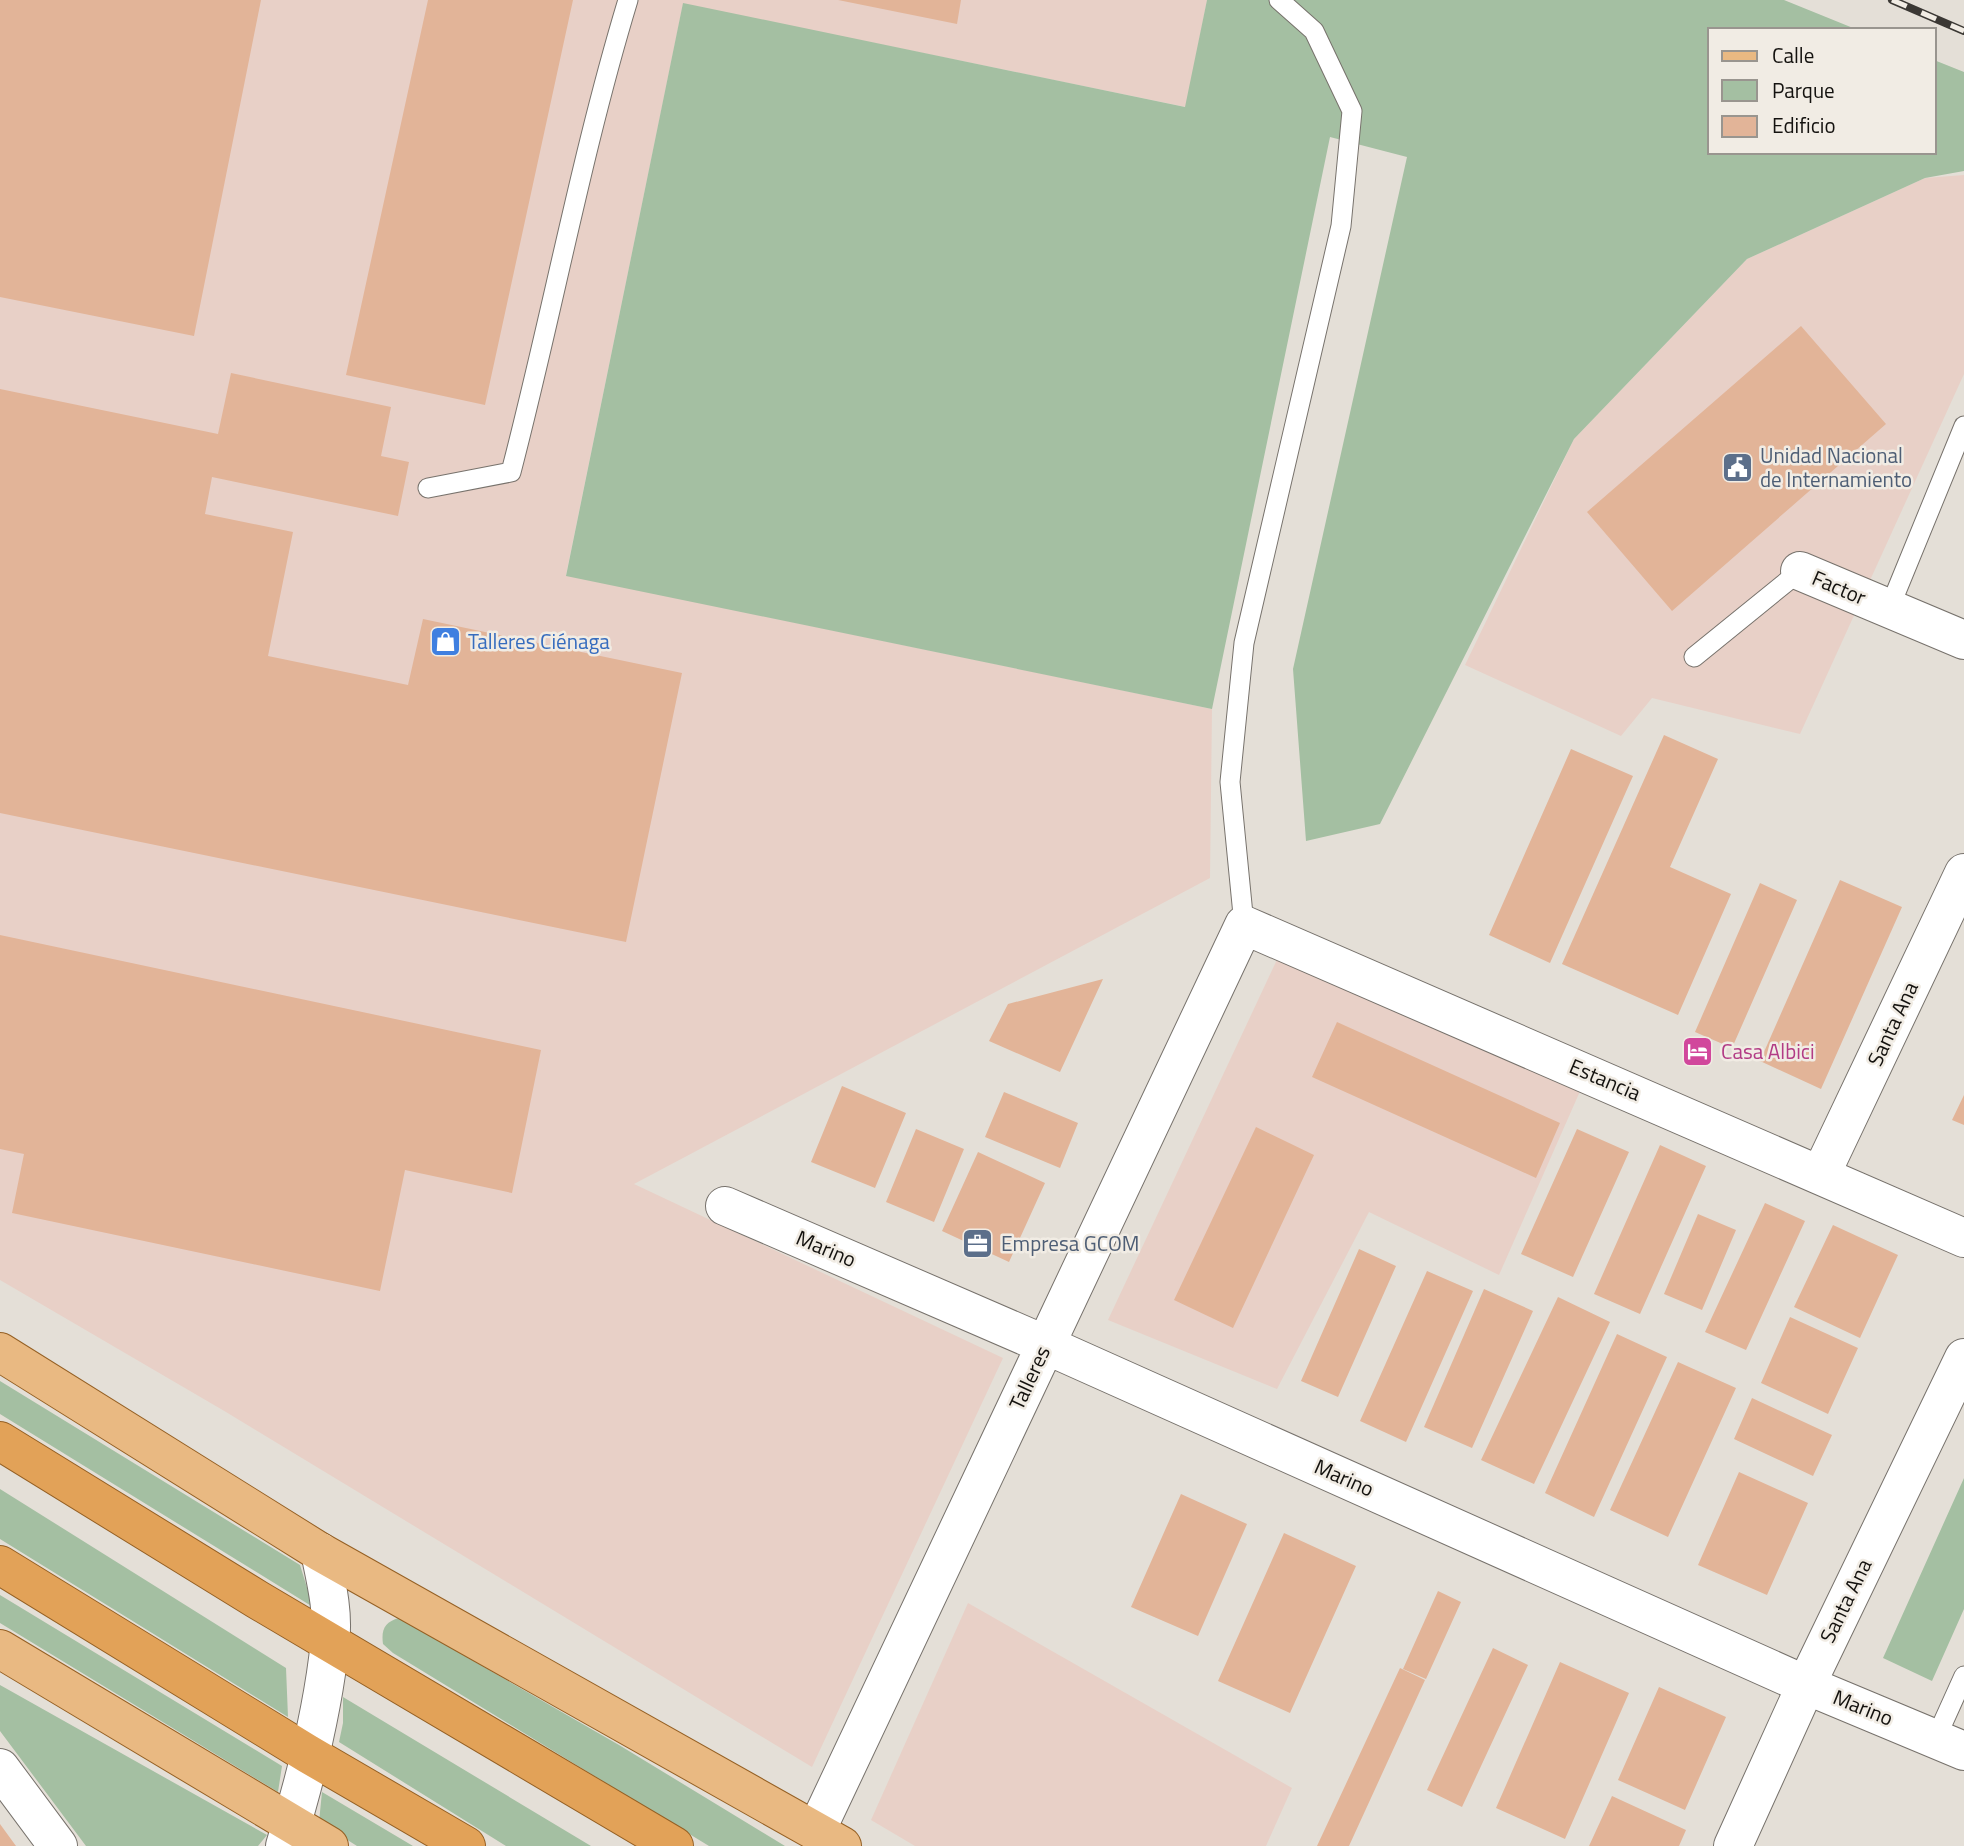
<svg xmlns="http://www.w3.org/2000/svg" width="1964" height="1846" font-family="'Titillium Web',sans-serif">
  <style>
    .industrial { fill: #e8d0c7 }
    .green { fill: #a4bfa2 }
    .building { fill: #e2b498 }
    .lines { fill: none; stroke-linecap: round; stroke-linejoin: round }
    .service-casing { stroke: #77726c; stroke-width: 21 }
    .minor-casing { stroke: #77726c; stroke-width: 40 }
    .secondary-casing { stroke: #77726c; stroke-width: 40 }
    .primary-casing { stroke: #956024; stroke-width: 40 }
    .trunk-casing { stroke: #956024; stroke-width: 40 }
    .service { stroke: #fff; stroke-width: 19 }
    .minor { stroke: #fff; stroke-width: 38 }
    .secondary { stroke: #fff; stroke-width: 38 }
    .primary { stroke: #e9b982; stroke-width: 38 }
    .trunk { stroke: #e2a258; stroke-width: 38 }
    .rail-casing { stroke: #3b3834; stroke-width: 8 }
    .rail { stroke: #f1ece4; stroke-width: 5; stroke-dasharray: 16; stroke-linecap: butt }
    .labels { text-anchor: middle; stroke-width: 5; stroke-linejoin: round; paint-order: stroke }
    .service-label { font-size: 21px; fill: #4e5e75; stroke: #f1ece4; text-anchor: start }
    .street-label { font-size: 21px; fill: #14120f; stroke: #f1ece4 }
    .shop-label { font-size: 21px; fill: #366cbe; stroke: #f1ece4; text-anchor: start }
    .hotel-label { font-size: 21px; fill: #b23c85; stroke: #f1ece4; text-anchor: start }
  </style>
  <rect width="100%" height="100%" fill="#e4dfd7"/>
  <path class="industrial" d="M0,0H1207L1186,107L683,4L566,575L1212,709L1210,878L634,1184L1003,1358L812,1767L226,1412L0,1280Z
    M1964,175V374L1800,734L1652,698L1621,736L1465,665L1574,439L1747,259L1925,178Z
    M1282,949L1581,1089L1499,1275L1369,1212L1277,1389L1108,1320Z
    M968,1603L1292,1788L1266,1846H915L871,1820Z"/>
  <path class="green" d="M1207,0H1784L1858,30H1710V152H1934V60L1964,72V171L1925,178L1747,259L1574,439L1380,824L1306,841L1293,669L1407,157L1330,137L1212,709L566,576L683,3L1185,107Z
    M0,1381L300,1565L313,1607L0,1414Z
    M1964,1478V1609L1932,1681L1883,1658Z
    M0,1489L286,1668L288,1717L0,1539Z
    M0,1595L282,1766L278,1792L0,1623Z
    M399,1618L619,1745L785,1846H709L393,1653L383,1644C381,1629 385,1622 399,1618Z
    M0,1685L267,1835L258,1846H86L0,1731Z
    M343,1697L591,1846H506L339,1742L343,1723Z
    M322,1792L413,1846H357L319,1822Z"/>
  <path class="building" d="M0,0H261L194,336L0,297Z
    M428,0H573L485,405L346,375Z
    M838,0H961L957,24Z
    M1801,326L1886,424L1672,611L1587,512Z
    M231,373L391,407L381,456L409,462L398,516L212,477L205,514L293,532L268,656L408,685L423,619L682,673L626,942L0,813V389L218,434Z
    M1664,735L1718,759L1670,867L1731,894L1678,1015L1562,964Z
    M1571,749L1633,776L1550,963L1489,935Z
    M1840,880L1902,907L1821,1089L1760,1061Z
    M1760,883L1797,900L1732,1048L1695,1032Z
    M0,935L541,1050L512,1193L405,1170L380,1291L12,1213L24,1154L0,1149Z
    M1103,979L1060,1072L989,1041L1008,1004Z
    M1337,1022L1560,1123L1536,1178L1312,1077Z
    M842,1086L906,1113L875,1188L811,1162Z
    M1004,1092L1078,1123L1060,1168L985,1137Z
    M1964,1095V1125L1952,1120Z
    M1256,1127L1314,1155L1233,1328L1174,1300Z
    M916,1129L964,1149L934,1222L886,1202Z
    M1577,1129L1629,1152L1573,1277L1521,1254Z
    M1660,1145L1706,1166L1640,1314L1594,1294Z
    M978,1152L1045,1183L1009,1262L942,1231Z
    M1765,1203L1805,1221L1746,1350L1705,1332Z
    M1698,1214L1736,1230L1702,1310L1664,1294Z
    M1833,1225L1898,1255L1860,1338L1794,1307Z
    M1359,1249L1396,1266L1338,1397L1301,1381Z
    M1427,1271L1473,1291L1406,1442L1360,1421Z
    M1484,1289L1533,1311L1472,1448L1424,1427Z
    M1558,1297L1610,1322L1534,1484L1481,1460Z
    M1790,1317L1858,1348L1828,1414L1761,1383Z
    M1617,1334L1667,1357L1594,1517L1545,1493Z
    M1678,1362L1736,1388L1668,1537L1610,1510Z
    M1752,1398L1832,1435L1813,1476L1734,1439Z
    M1739,1472L1808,1503L1767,1595L1698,1565Z
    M1181,1494L1247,1524L1198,1636L1131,1607Z
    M1284,1533L1356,1566L1290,1713L1218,1681Z
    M1438,1591L1461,1602L1426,1679L1403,1669Z
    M1493,1648L1528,1665L1462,1807L1427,1790Z
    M1560,1662L1629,1693L1565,1839L1496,1808Z
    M1400,1668L1425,1680L1349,1846H1317Z
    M1659,1687L1726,1717L1685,1810L1618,1780Z
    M1612,1796L1686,1830L1679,1846H1589Z
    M0,1824L16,1846H0Z"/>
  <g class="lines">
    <defs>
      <path id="service" d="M428,488L511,472C552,315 581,155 628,0
        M1889,609L1964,426
        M1694,657L1800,571
        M1244,925L1230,782L1244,643L1341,226L1352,111L1314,31L1279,0
        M1936,1738L1964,1676"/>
      <path id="minor" d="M1800,571L1964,640
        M1821,1174L1964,873
        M725,1206L1046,1345L1806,1685L1964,1751
        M816,1831L1244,925L1964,1238
        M1733,1846L1806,1685L1964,1358"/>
      <path id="secondary" d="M0,1768L58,1846
        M285,1846C305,1781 323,1710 330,1642C334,1613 326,1581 320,1552"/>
      <path id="primary" d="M0,1352L320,1552L842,1846
        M0,1649L329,1846"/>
      <path id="trunk" d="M0,1441L258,1600L674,1846
        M0,1565L308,1754L466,1846"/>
    </defs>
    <use href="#service" class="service-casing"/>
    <use href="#minor" class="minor-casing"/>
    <use href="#secondary" class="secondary-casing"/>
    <use href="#primary" class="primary-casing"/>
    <use href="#trunk" class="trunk-casing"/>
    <use href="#service" class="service"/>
    <use href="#minor" class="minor"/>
    <use href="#secondary" class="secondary"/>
    <use href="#primary" class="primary"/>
    <use href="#trunk" class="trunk"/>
    <defs>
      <path id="rail" d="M1892,0L1964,31"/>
    </defs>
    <use href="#rail" class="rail-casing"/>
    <use href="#rail" class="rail"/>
  </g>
  <defs>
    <symbol id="civic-square" viewBox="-11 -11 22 22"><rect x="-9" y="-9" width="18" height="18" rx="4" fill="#5c6f8a" stroke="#f1ece4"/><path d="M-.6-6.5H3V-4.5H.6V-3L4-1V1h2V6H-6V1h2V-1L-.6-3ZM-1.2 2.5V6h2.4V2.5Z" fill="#fff"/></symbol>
    <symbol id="shop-square" viewBox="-11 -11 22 22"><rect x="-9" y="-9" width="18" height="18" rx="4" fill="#3f7fe0" stroke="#f1ece4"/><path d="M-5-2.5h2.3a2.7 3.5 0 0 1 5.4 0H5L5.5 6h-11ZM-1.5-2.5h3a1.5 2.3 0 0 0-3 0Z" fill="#fff"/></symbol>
    <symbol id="hotel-square" viewBox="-11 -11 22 22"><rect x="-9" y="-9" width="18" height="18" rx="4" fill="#d1479c" stroke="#f1ece4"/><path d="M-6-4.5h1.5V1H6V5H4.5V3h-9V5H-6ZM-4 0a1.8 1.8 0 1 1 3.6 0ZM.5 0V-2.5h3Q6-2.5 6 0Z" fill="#fff"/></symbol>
    <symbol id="office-square" viewBox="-11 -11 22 22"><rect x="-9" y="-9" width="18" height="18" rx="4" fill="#5c6f8a" stroke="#f1ece4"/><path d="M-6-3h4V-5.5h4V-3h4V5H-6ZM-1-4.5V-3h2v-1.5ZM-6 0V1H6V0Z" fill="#fff"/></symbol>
  </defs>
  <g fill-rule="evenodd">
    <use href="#civic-square" x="1720" y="450" width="35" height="35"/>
    <use href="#shop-square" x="428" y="624" width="35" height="35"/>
    <use href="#hotel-square" x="1680" y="1034" width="35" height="35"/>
    <use href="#office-square" x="960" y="1226" width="35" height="35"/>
  </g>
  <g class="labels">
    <g class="service-label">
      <text x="1760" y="463">Unidad Nacional<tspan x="1760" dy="24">de Internamiento</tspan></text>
      <text x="1001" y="1251">Empresa GCOM</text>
    </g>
    <g class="street-label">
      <text transform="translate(1839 588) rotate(23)" y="7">Factor</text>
      <text transform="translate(1893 1024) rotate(-65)" y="7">Santa Ana</text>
      <text transform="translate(1605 1080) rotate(23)" y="7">Estancia</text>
      <text transform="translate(826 1249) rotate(23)" y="7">Marino</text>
      <text transform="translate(1030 1378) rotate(-65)" y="7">Talleres</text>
      <text transform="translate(1344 1478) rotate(24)" y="7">Marino</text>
      <text transform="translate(1846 1601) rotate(-64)" y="7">Santa Ana</text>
      <text transform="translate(1863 1708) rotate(22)" y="7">Marino</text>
    </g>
    <g class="shop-label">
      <text x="468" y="649">Talleres Ciénaga</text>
    </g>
    <g class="hotel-label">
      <text x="1721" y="1059">Casa Albici</text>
    </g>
  </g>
  <rect x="1708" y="28" width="228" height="126" fill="#f1ece4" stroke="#99958f" stroke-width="2"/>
  <rect x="1722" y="51" width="35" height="10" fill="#e9b982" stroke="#99958f" stroke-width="2"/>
  <text x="1772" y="63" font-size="21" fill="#14120f">Calle</text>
  <rect x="1722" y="80" width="35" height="21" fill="#a4bfa2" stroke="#99958f" stroke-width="2"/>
  <text x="1772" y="98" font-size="21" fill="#14120f">Parque</text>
  <rect x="1722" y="116" width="35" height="21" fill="#e2b498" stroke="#99958f" stroke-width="2"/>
  <text x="1772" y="133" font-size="21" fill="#14120f">Edificio</text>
</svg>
